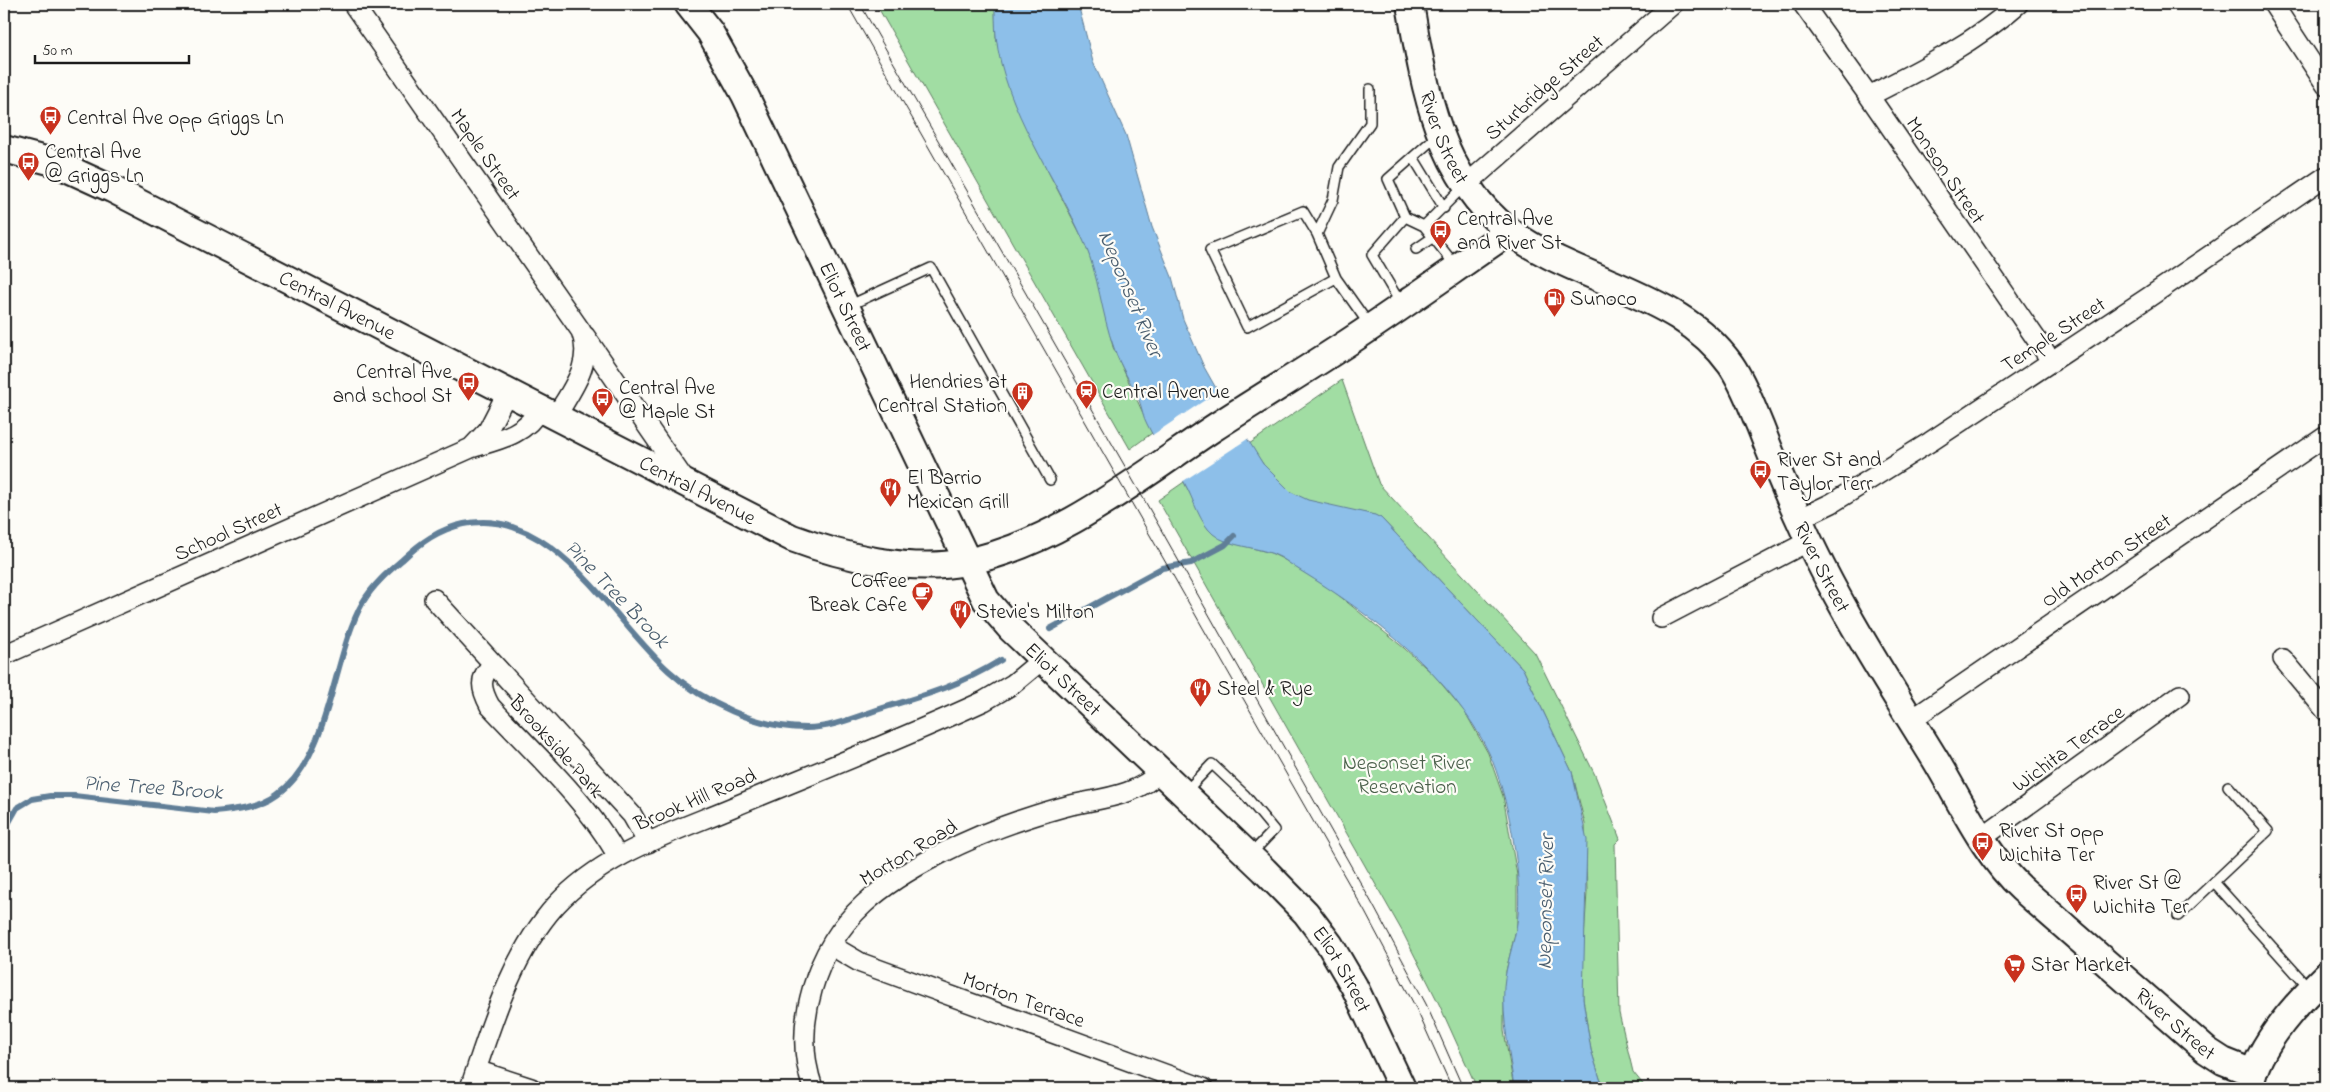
<svg xmlns="http://www.w3.org/2000/svg" width="2330" height="1092" font-family="'Indie Flower',sans-serif">
  <style>
    .green { fill: #a1dda3; stroke: #5e7c60 }
    .water { fill: #8dbfe9; stroke: #607e97 }
    .pier { fill: #fdfcf7 }
    .lines { fill: none; stroke-linecap: round; stroke-linejoin: round }
    .stream { stroke: #607e97; stroke-width: 6 }
    .lane-casing { stroke: #1c1c1c; stroke-width: 12 }
    .street-casing { stroke: #1c1c1c; stroke-width: 22 }
    .secondary-casing { stroke: #1c1c1c; stroke-width: 30 }
    .lane { stroke: #fdfcf7; stroke-width: 9 }
    .street { stroke: #fdfcf7; stroke-width: 19 }
    .secondary { stroke: #fdfcf7; stroke-width: 26 }
    .tram { stroke: #1c1c1c; stroke-width: 1 }
    .labels { text-anchor: middle; stroke-width: 4.5; stroke-linejoin: round; paint-order: stroke }
    .street-label { font-size: 21px; fill: #1c1c1c; stroke: #fdfcf7 }
    .poi-label { font-size: 21px; fill: #1c1c1c; stroke: #fdfcf7; text-anchor: start }
    .park-label { font-size: 21px; fill: #4b604b; stroke: #fdfcf7 }
    .water-label { font-size: 22px; font-style: italic; fill: #495d6e; stroke: #fdfcf7 }
  </style>
  <rect width="100%" height="100%" fill="#fdfcf7"/>
  <filter id="ink" filterUnits="userSpaceOnUse"><feTurbulence type="fractalNoise" baseFrequency=".02" numOctaves="2"/><feDisplacementMap in="SourceGraphic" scale="10" xChannelSelector="R" yChannelSelector="G"/><feConvolveMatrix kernelMatrix="1 2 1 2 8 2 1 2 1" color-interpolation-filters="sRGB"/></filter>
  <g filter="url(#ink)">
    <path class="green" d="M876,4H995L996,38L1014,101L1037,150L1084,241L1094,267L1113,347L1152,433L1130,449Z
      M1342,380L1379,484L1535,653L1595,775L1620,839L1615,844L1619,1013L1633,1072L1646,1088H1603L1591,1050L1583,999L1582,971L1587,892L1585,824L1572,772L1523,669L1381,518L1374,515C1348,509 1316,507 1292,493C1274,482 1261,461 1249,444Z
      M1184,482L1209,530L1226,541L1271,553L1283,559L1332,590L1404,648L1434,675L1465,712L1488,753L1503,796L1517,875V925L1506,971L1504,1004V1031L1514,1088H1477L1439,1004L1402,931L1158,500Z"/>
    <path class="water" d="M995,4H1078L1093,62L1126,135L1152,227L1172,277L1183,319L1204,367L1217,390L1263,464L1291,492L1308,500L1375,515L1381,518L1523,669L1572,772L1587,840L1583,999L1591,1050L1603,1088H1514C1510,1054 1502,1021 1504,986C1506,964 1514,944 1517,923C1524,878 1508,794 1489,753C1453,677 1371,614 1301,571C1294,567 1287,561 1280,557C1260,546 1229,548 1213,534C1199,522 1194,500 1185,484C1175,463 1157,446 1147,424C1143,417 1142,408 1139,400C1131,382 1120,366 1114,348C1101,313 1099,276 1084,242C1056,177 1004,109 996,36C995,25 995,14 995,4Z"/>
    <path class="pier" d="M1220,390L1249,438L1182,482L1151,436Z"/>
    <g class="lines">
      <path class="stream" d="M1050,629L1162,568L1191,563L1225,545L1234,536
        M4,831L17,808L32,799L50,796H74L214,812C235,810 260,807 278,794C331,756 332,656 363,602C373,585 387,573 402,560C420,543 439,529 464,524C552,505 613,621 669,671C704,703 758,728 806,728C833,728 860,715 886,707C930,694 960,685 1001,660"/>
      <defs>
        <path id="lane" d="M1439,134L1388,179L1405,217L1424,226L1465,185
          M1413,157L1444,208
          M1424,226L1455,265
          M1317,234L1303,211L1210,250L1247,327L1336,278
          M1416,249L1432,238
          M1401,304L1372,255L1405,217
          M848,306L931,268L1050,480
          M1370,326L1336,278L1317,234L1333,200L1339,167L1370,123V89
          M2228,786L2268,831L2214,882L2309,988
          M1186,791L1212,764L1245,795L1274,830L1250,855
          M2178,916L2214,882"/>
        <path id="street" d="M353,4L581,331C594,364 571,390 555,418
          M1803,4L1869,96L2052,362
          M2273,4L2326,85
          M1869,96C1922,69 1974,43 2018,4
          M1467,184L1673,4
          M585,336L686,482
          M471,448L488,430L507,393
          M1799,519L1832,503L1930,442L2149,297L2326,176
          M434,599L632,815L648,843
          M1661,618L1809,541
          M4,655L471,448C497,440 526,435 539,409
          M2283,659L2326,711
          M493,664C478,678 481,689 490,706C533,752 588,802 618,857
          M1911,720L2326,436
          M1982,838L2180,695
          M832,946L861,963L1203,1088
          M476,1070L531,1088
          M470,1088C491,1026 511,955 556,905C603,854 671,833 733,807C817,772 902,739 984,701L1013,684L1043,659
          M813,1088C791,1026 816,948 864,904C903,868 973,836 1024,819C1039,814 1055,809 1071,805C1103,798 1137,796 1161,771"/>
        <g id="secondary">
          <path id="s1" d="M688,4L710,32L745,95L986,600L1011,629L1264,870L1306,913L1330,945L1354,986L1402,1088"/>
          <path id="s2" d="M1410,4C1424,86 1438,175 1508,230C1539,254 1577,268 1613,284C1659,304 1701,323 1731,365C1744,384 1751,405 1760,426C1772,457 1785,489 1799,519C1836,603 1887,681 1935,759C1961,802 1984,854 2022,889L2206,1050L2223,1061L2253,1073"/>
          <path id="s3" d="M4,149L53,162L112,189L792,538C843,557 910,573 965,562C1055,545 1137,479 1212,429C1255,401 1298,375 1341,347C1398,310 1453,270 1510,231"/>
          <path d="M2250,1088C2255,1048 2298,1002 2326,975"/>
        </g>
      </defs>
      <use href="#lane" class="lane-casing"/>
      <use href="#street" class="street-casing"/>
      <use href="#secondary" class="secondary-casing"/>
      <use href="#lane" class="lane"/>
      <use href="#street" class="street"/>
      <use href="#secondary" class="secondary"/>
      <path class="tram" d="M847,4L1365,912L1416,1008L1452,1088
        M860,4L1146,503L1373,905L1426,1004L1463,1088"/>
    </g>
  </g>
  <defs>
    <symbol id="bus-pin" viewBox="-11 -11 22 30"><path d="M0 17L-7.5 6A9.5 9.5 0 1 1 7.5 6Z" fill="#c8321e" stroke="#fdfcf7"/><path d="M-5-6H5V4H4V6H2V4H-2V6H-4V4H-5ZM-3.5-4V0h7V-4ZM-3.5 1.2v1.5H-2V1.2ZM2 1.2v1.5H3.5V1.2Z" fill="#fff"/></symbol>
    <symbol id="fuel-pin" viewBox="-11 -11 22 30"><path d="M0 17L-7.5 6A9.5 9.5 0 1 1 7.5 6Z" fill="#c8321e" stroke="#fdfcf7"/><path d="M-5.5-6h7V0h2V4h1.3V-2.5L3-4.5l.8-.8L6-3V5H2.5V1h-1V6h-7ZM-4.2-4.7v3.2H.2V-4.7Z" fill="#fff"/></symbol>
    <symbol id="station-pin" viewBox="-11 -11 22 30"><path d="M0 17L-7.5 6A9.5 9.5 0 1 1 7.5 6Z" fill="#c8321e" stroke="#fdfcf7"/><path d="M-3-6H3Q5-6 5-4V2Q5 4 3 4L4.5 6H3L1.5 4h-3L-3 6H-4.5L-3 4Q-5 4-5 2V-4Q-5-6-3-6ZM-3.5-4v3h7v-3ZM-3.5 1v1.5H-2V1ZM2 1v1.5H3.5V1Z" fill="#fff"/></symbol>
    <symbol id="building-pin" viewBox="-11 -11 22 30"><path d="M0 17L-7.5 6A9.5 9.5 0 1 1 7.5 6Z" fill="#c8321e" stroke="#fdfcf7"/><path d="M-4-6H4V6H1V3H-1V6H-4ZM-2.5-4.3h1.7v1.8h-1.7ZM.8-4.3h1.7v1.8H.8ZM-2.5-1h1.7V.8h-1.7ZM.8-1h1.7V.8H.8Z" fill="#fff"/></symbol>
    <symbol id="restaurant-pin" viewBox="-11 -11 22 30"><path d="M0 17L-7.5 6A9.5 9.5 0 1 1 7.5 6Z" fill="#c8321e" stroke="#fdfcf7"/><path d="M-5-6h1v4h1v-4h1v4h1v-4h1v5L-1.5 .5V6h-2V.5L-5-1ZM5-6V6H3V1.5H1.5Q1.5-4 5-6Z" fill="#fff"/></symbol>
    <symbol id="cafe-pin" viewBox="-11 -11 22 30"><path d="M0 17L-7.5 6A9.5 9.5 0 1 1 7.5 6Z" fill="#c8321e" stroke="#fdfcf7"/><path d="M-5.5-4.5H6V0H3Q3 3.5 0 3.5H-2.5Q-5.5 3.5-5.5 0ZM3-3.2v2h1.7v-2ZM-6 4.5H4V6H-6Z" fill="#fff"/></symbol>
    <symbol id="supermarket-pin" viewBox="-11 -11 22 30"><path d="M0 17L-7.5 6A9.5 9.5 0 1 1 7.5 6Z" fill="#c8321e" stroke="#fdfcf7"/><path d="M-6-5.5h2.5l.6 2H6L4.5 2H-2.5L-4.4-4H-6ZM-1.5 3.2a1.3 1.3 0 1 0 .1 0ZM3 3.2a1.3 1.3 0 1 0 .1 0Z" fill="#fff"/></symbol>
  </defs>
  <g fill-rule="evenodd">
    <use href="#bus-pin" x="38" y="104" width="25" height="34"/>
    <use href="#bus-pin" x="16" y="150" width="25" height="34"/>
    <use href="#bus-pin" x="1428" y="218" width="25" height="34"/>
    <use href="#fuel-pin" x="1542" y="286" width="25" height="34"/>
    <use href="#bus-pin" x="456" y="370" width="25" height="34"/>
    <use href="#station-pin" x="1074" y="378" width="25" height="34"/>
    <use href="#building-pin" x="1010" y="380" width="25" height="34"/>
    <use href="#bus-pin" x="590" y="386" width="25" height="34"/>
    <use href="#bus-pin" x="1748" y="458" width="25" height="34"/>
    <use href="#restaurant-pin" x="878" y="476" width="25" height="34"/>
    <use href="#cafe-pin" x="910" y="580" width="25" height="34"/>
    <use href="#restaurant-pin" x="948" y="598" width="25" height="34"/>
    <use href="#restaurant-pin" x="1188" y="676" width="25" height="34"/>
    <use href="#bus-pin" x="1970" y="830" width="25" height="34"/>
    <use href="#bus-pin" x="2064" y="882" width="25" height="34"/>
    <use href="#supermarket-pin" x="2002" y="952" width="25" height="34"/>
  </g>
  <g class="labels">
    <g class="street-label">
      <text transform="translate(1544 87) rotate(-41)" y="7">Sturbridge Street</text>
      <text dy="7" stroke="none"><textPath href="#s2" startOffset="138">River Street</textPath></text>
      <text transform="translate(486 154) rotate(55)" y="7">Maple Street</text>
      <text transform="translate(1946 170) rotate(56)" y="7">Monson Street</text>
      <text dy="7" stroke="none"><textPath href="#s3" startOffset="369">Central Avenue</textPath></text>
      <text dy="7" stroke="none"><textPath href="#s1" startOffset="342">Eliot Street</textPath></text>
      <text transform="translate(2053 334) rotate(-33)" y="7">Temple Street</text>
      <text dy="7" stroke="none"><textPath href="#s3" startOffset="774">Central Avenue</textPath></text>
      <text transform="translate(228 531) rotate(-24)" y="7">School Street</text>
      <text transform="translate(2106 560) rotate(-34)" y="7">Old Morton Street</text>
      <text dy="7" stroke="none"><textPath href="#s2" startOffset="738">River Street</textPath></text>
      <text dy="7" stroke="none"><textPath href="#s1" startOffset="778">Eliot Street</textPath></text>
      <text transform="translate(557 746) rotate(48)" y="7">Brookside Park</text>
      <text transform="translate(2068 748) rotate(-36)" y="7">Wichita Terrace</text>
      <text transform="translate(695 799) rotate(-23)" y="7">Brook Hill Road</text>
      <text transform="translate(908 852) rotate(-31)" y="7">Morton Road</text>
      <text dy="7" stroke="none"><textPath href="#s1" startOffset="1182">Eliot Street</textPath></text>
      <text transform="translate(1024 999) rotate(20)" y="7">Morton Terrace</text>
      <text dy="7" stroke="none"><textPath href="#s2" startOffset="1322">River Street</textPath></text>
    </g>
    <g class="poi-label">
      <text x="67" y="124">Central Ave opp Griggs Ln</text>
      <text x="45" y="158">Central Ave<tspan x="45" dy="24">@ Griggs Ln</tspan></text>
      <text x="1457" y="225">Central Ave<tspan x="1457" dy="24">and River St</tspan></text>
      <text x="1570" y="305">Sunoco</text>
      <text x="452" y="378" text-anchor="end">Central Ave<tspan x="452" dy="24">and school St</tspan></text>
      <text x="1007" y="388" text-anchor="end">Hendries at<tspan x="1007" dy="24">Central Station</tspan></text>
      <text x="619" y="394">Central Ave<tspan x="619" dy="24">@ Maple St</tspan></text>
      <text x="1102" y="398">Central Avenue</text>
      <text x="1777" y="466">River St and<tspan x="1777" dy="24">Taylor Terr</tspan></text>
      <text x="907" y="484">El Barrio<tspan x="907" dy="24">Mexican Grill</tspan></text>
      <text x="907" y="587" text-anchor="end">Coffee<tspan x="907" dy="24">Break Cafe</tspan></text>
      <text x="976" y="618">Stevie's Milton</text>
      <text x="1217" y="695">Steel &amp; Rye</text>
      <text x="1999" y="837">River St opp<tspan x="1999" dy="24">Wichita Ter</tspan></text>
      <text x="2093" y="889">River St @<tspan x="2093" dy="24">Wichita Ter</tspan></text>
      <text x="2031" y="971">Star Market</text>
    </g>
    <g class="park-label">
      <text x="1407" y="769">Neponset River<tspan x="1407" dy="24">Reservation</tspan></text>
    </g>
    <g class="water-label">
      <text transform="translate(1132 293) rotate(67)" y="8">Neponset River</text>
      <text transform="translate(618 593) rotate(46)" y="8">Pine Tree Brook</text>
      <text transform="translate(153 786) rotate(4)" y="8">Pine Tree Brook</text>
      <text transform="translate(1544 902) rotate(-89)" y="8">Neponset River</text>
    </g>
  </g>
  <rect width="2330" height="1092" fill="none" stroke="#fdfcf7" stroke-width="20"/>
  <rect x="10" y="10" width="2310" height="1072" fill="none" stroke="#1c1c1c" stroke-width="2" filter="url(#ink)"/>
  <path d="M35 55v8h154v-8" fill="none" stroke="#1c1c1c" stroke-width="2.5"/>
  <text x="42" y="55" font-size="15" fill="#1c1c1c" stroke="#fdfcf7" stroke-width="4" paint-order="stroke">50 m</text>
</svg>
